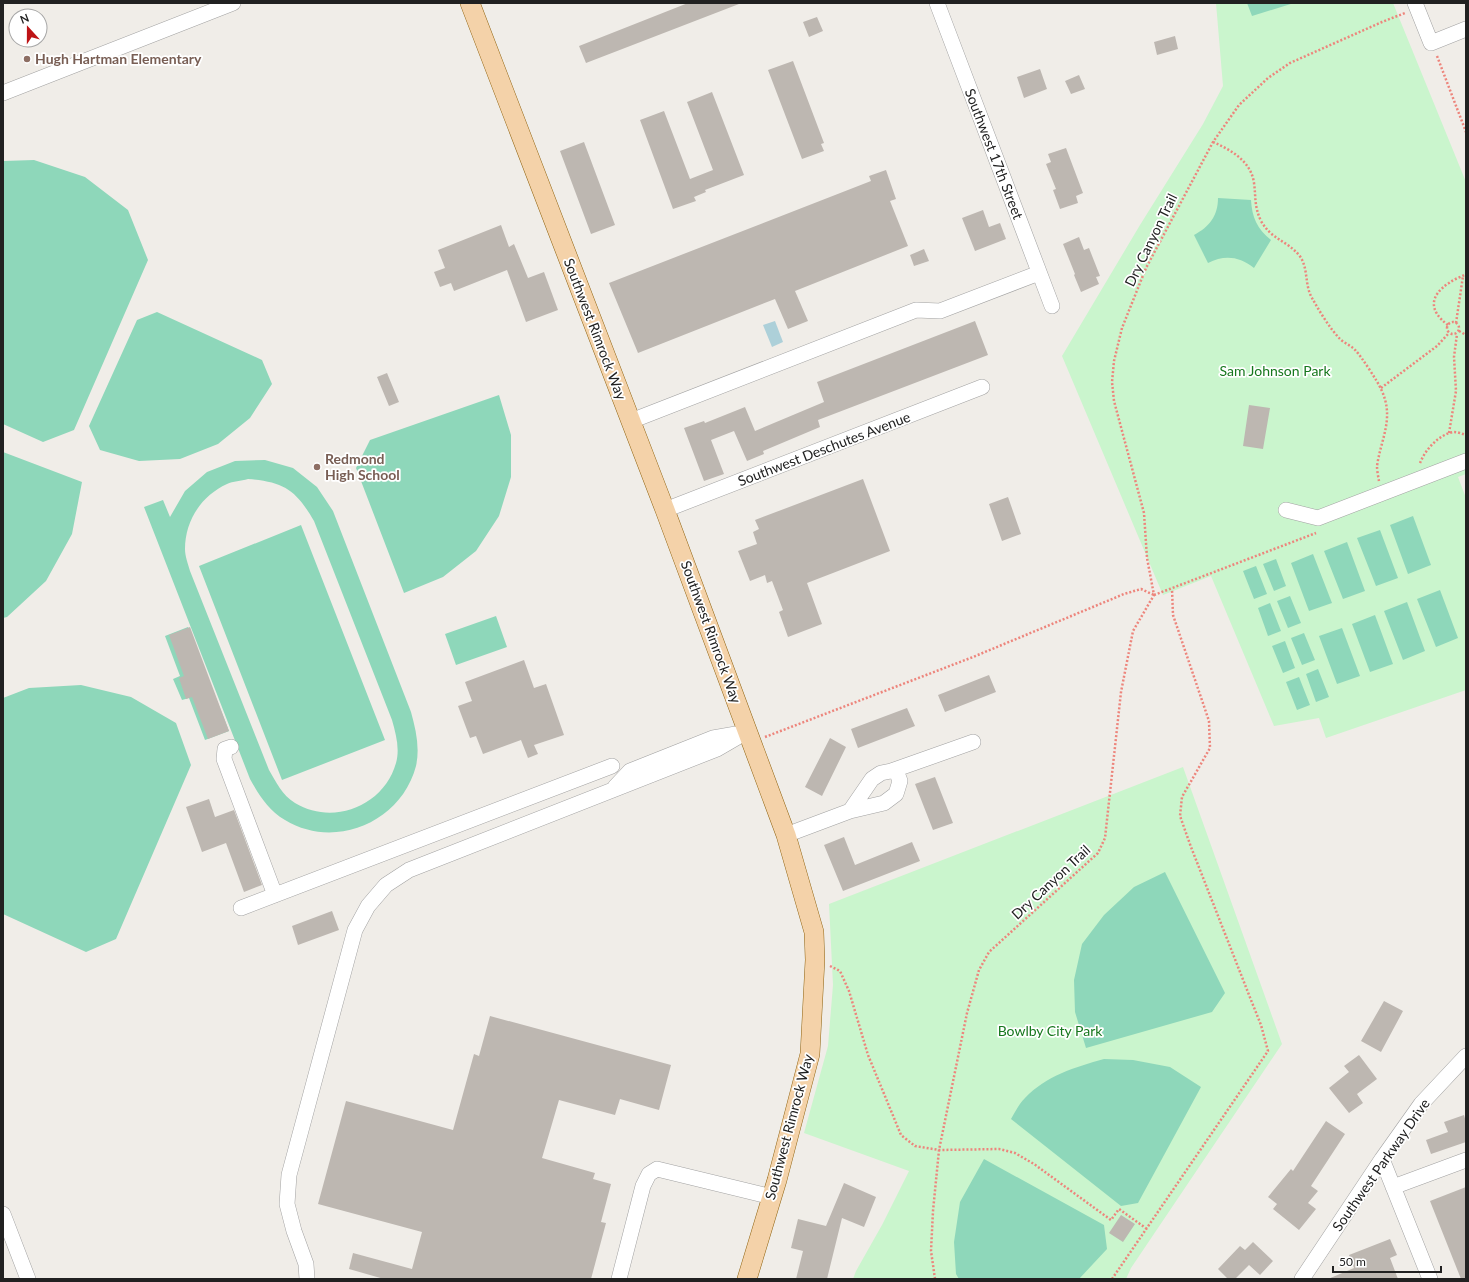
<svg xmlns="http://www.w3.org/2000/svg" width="1469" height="1282" font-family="Lato,sans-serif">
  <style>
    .park { fill: #caf5cd }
    .pitch { fill: #8ed7ba; fill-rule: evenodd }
    .water { fill: #add0d9 }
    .building { fill: #bdb7b1 }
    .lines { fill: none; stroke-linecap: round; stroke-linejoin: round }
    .minor-casing { stroke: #a2a2a2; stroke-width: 16 }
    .major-casing { stroke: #8f620e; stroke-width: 20 }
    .path { stroke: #ed857c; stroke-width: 2.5; stroke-dasharray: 2 2; stroke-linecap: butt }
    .minor { stroke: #fff; stroke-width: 15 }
    .major { stroke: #f4d2a9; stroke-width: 19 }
    .education-dot { fill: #8d6e63; stroke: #fff; stroke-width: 1.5 }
    .labels { text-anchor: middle; stroke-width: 3.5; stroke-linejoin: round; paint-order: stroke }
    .education-label { font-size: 14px; font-weight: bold; fill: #785e54; stroke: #fff; text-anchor: start }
    .street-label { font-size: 14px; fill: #212121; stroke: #fff }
    .park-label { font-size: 14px; fill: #16771d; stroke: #fff }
  </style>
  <rect width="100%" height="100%" fill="#f0ede8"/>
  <path class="park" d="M1216,3H1393L1466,182V474L1458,477L1466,498V690L1326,738L1319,718L1274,726L1211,576L1163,595L1062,356L1140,225L1203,124L1223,86Z
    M1183,767L1282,1044L1131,1268L1126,1279H853L856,1271L882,1225L909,1171L804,1133L828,1046L833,985L829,904Z"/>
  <path class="pitch" d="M1247,3H1294L1252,16Z
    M34,160L85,177L128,210L148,260L74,430L43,442L3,424V161Z
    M1218,198L1251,200C1252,217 1257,229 1271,240L1254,268C1239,256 1224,255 1208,263L1194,235C1209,227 1218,216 1218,198Z
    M157,312L262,360L272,384L250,418L218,444L180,459L139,461L100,450L89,426L137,320Z
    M499,395L511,435V477L499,516L476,551L443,577L404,593L356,468L370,440Z
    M3,452L82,482L72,534L46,581L7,617L3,618Z
    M265,460L293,468L317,487L333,511L411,712C416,730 420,748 416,766C401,823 334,850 285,820C268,810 259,795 250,779L144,507L163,500L170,517L185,491L207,472L235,461ZM248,479C284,482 296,490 314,521L392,720C396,734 400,749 396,763C384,806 333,826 295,803C282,795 276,782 269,770L190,571C188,564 185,556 185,549C185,521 201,496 227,484C233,481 241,481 248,479Z
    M1413,516L1431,565L1408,574L1390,525Z
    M301,525L385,740L282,780L199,566Z
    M1380,530L1398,578L1376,586L1357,538Z
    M1347,542L1365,591L1343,599L1324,551Z
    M1313,554L1332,603L1309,611L1291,563Z
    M1276,559L1286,586L1274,591L1263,564Z
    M1256,566L1267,594L1254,599L1243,571Z
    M1440,590L1458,638L1436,647L1417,599Z
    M1290,596L1301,623L1288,628L1277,601Z
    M1407,602L1425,651L1403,660L1384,611Z
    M1270,603L1281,631L1268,636L1258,608Z
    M1375,615L1393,664L1370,672L1352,624Z
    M496,616L507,647L456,665L445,634Z
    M188,627L229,731L205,740L189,698L182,700L173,679L180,676L165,636Z
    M1342,628L1360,676L1337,684L1319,636Z
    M1304,633L1315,660L1302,665L1291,638Z
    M1285,641L1295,668L1283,673L1272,646Z
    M1318,669L1329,697L1316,702L1306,674Z
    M1299,677L1310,705L1297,710L1286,682Z
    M81,685L131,697L176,723L191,765L116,939L86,952L3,914V698L29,688Z
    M1165,872L1225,993L1212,1012L1086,1048L1075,1012L1074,980L1082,944L1104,915L1134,887Z
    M1104,1059L1133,1060L1170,1067L1201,1087L1138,1203L1121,1206L1011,1119C1015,1112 1019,1104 1025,1098C1046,1076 1075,1067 1104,1059Z
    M984,1159L1104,1225L1107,1249L1079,1279H959L956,1274L954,1242L960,1202Z"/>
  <path class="water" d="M775,321L783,342L772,347L763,325Z"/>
  <path class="building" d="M688,3L739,4L586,63L579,46Z
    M817,17L823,31L809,37L803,22Z
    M1175,36L1178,49L1157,55L1154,42Z
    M793,61L824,143L821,144L824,151L802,159L768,70Z
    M1040,69L1047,89L1024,98L1017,77Z
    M1079,75L1085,89L1071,94L1065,81Z
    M712,92L744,175L705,190L706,192L694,197L696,201L673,209L640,120L664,111L690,179L713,170L687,102Z
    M584,142L615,225L591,234L560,151Z
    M1066,148L1083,193L1076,196L1078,203L1060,209L1053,190L1056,189L1046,164L1051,162L1048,154Z
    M886,170L896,199L890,201L908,246L795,291L808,321L788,329L775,299L638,353L609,283L871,181L869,176Z
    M983,210L989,227L1000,223L1006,239L975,251L962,218Z
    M501,225L509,247L514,244L528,278L544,272L558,310L526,322L507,270L454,291L451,283L440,287L434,272L445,268L438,250Z
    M1079,237L1084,250L1089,248L1100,276L1096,277L1099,284L1081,292L1074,275L1075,274L1063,244Z
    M924,249L929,261L914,266L910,255Z
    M975,321L988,355L818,420L820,427L763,451L764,454L747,461L734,431L711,440L724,474L704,481L684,428L704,421L705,423L745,407L755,431L824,402L817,382Z
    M387,373L399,402L389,406L377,377Z
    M1249,405L1270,408L1263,449L1243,446Z
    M863,479L890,551L807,583L822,624L788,637L779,612L783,610L772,581L767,583L765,575L750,581L738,551L757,544L753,532L759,529L755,520Z
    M1008,497L1021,534L1002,541L989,504Z
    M190,627L229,731L208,739L192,697L186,699L179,678L184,676L169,635Z
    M524,660L534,688L546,684L564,735L534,745L538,754L528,758L521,740L483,754L476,736L470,738L458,706L472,701L465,682Z
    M989,675L996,692L945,712L938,695Z
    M907,708L915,726L858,748L851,729Z
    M830,738L846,747L822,796L805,787Z
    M935,777L953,823L933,830L915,784Z
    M209,799L215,817L234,810L262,885L244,892L226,843L202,852L186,807Z
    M844,837L855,865L912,842L920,861L843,891L824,845Z
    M332,911L339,930L298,945L292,926Z
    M1384,1001L1403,1011L1381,1052L1361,1041Z
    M490,1016L671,1065L659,1110L620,1099L615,1115L559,1100L542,1158L595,1173L593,1179L611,1184L601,1222L606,1223L591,1279H384L349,1269L353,1253L412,1269L422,1232L318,1204L346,1101L453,1130L474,1054L479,1056Z
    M1359,1055L1377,1079L1357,1094L1363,1103L1349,1113L1329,1088L1349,1072L1344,1066Z
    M1464,1115L1466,1122V1142L1431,1154L1426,1140L1448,1132L1444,1122Z
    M1326,1121L1345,1134L1311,1186L1318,1191L1308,1203L1316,1209L1299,1230L1273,1209L1277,1204L1268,1197L1291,1169L1293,1171Z
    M844,1183L876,1197L864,1227L842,1218L827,1279H796L803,1251L791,1248L798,1219L826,1226Z
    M1466,1187V1279H1461L1430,1201Z
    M1121,1215L1135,1224L1123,1242L1109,1233Z
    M1390,1239L1397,1255L1390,1258L1398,1279H1328L1354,1268L1349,1255Z
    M1253,1242L1273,1261L1260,1275L1249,1265L1235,1279H1228L1218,1269L1240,1246L1245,1250Z"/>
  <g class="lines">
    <defs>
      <path id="minor" d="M937,3L1052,306
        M1415,3L1431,43L1466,29
        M3,93L233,3
        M631,421L916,310L940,311L1039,273
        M665,510L982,387
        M1286,510L1318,518L1466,461
        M231,747L225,749L224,759L275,895
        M891,771L897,773L900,781L896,794L884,803L850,811L872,779L881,773Z
        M891,771L973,742
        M615,787L630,771L713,738L736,734
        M786,835L850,811
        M241,908L612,766
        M1382,1159L1430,1279
        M1393,1187L1466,1160
        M3,1214L28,1279
        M307,1279L306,1264L294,1231L287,1204L289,1175L355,930L368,906L386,885L409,870L717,749L748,731
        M619,1279L643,1186L649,1174L657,1169L772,1197
        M1302,1279L1382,1159L1421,1104L1466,1056"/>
      <path id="major" d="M470,3L665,510L786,835L814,932L815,960L810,1054L777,1180L747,1279"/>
    </defs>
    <use href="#minor" class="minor-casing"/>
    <use href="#major" class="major-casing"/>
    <path class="path" d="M1437,56L1466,132
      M1213,142C1231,150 1251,161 1254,183C1256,197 1254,206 1261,221C1272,240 1286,240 1299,255C1309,268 1304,284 1312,298C1320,312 1330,329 1341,340C1346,344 1352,346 1356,351C1361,356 1378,382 1381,389C1395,418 1381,438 1377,466C1377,470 1378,476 1379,481
      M1447 328a6 6 0 1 1 12 0a6 6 0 1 1-12 0Z
      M1456,323L1463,276
      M1448,325C1429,311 1429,296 1449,283C1454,279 1461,277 1466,274
      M1459,331L1466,335
      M1381,388L1437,346L1449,333
      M1449,433L1456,391L1454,357L1457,334
      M1420,463C1425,450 1439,434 1454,432C1458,432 1462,434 1466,435
      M1154,595L1316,533
      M765,737L973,657L1124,594L1141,589L1154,595
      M830,966L840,971L849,991L868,1055L901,1135L915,1146L939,1150L999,1149L1015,1153L1034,1164L1111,1220L1119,1209L1147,1229
      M935,1279L931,1251L933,1211L939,1150L967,1013L979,970L989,952L1098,853L1105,838L1121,692L1133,631L1154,595L1147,558L1144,513L1114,401L1112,382L1114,361L1122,328L1146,268L1213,142L1239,105L1268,78L1290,63L1382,22L1405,13
      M1112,1279L1268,1051L1261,1025L1251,1000L1191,847L1180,816L1182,797L1210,748L1209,721L1173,615L1172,589"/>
    <use href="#minor" class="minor"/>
    <use href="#major" class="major"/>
  </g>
  <g class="education-dot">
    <circle cx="27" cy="59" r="4"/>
    <circle cx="317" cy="467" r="4"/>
  </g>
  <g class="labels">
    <g class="education-label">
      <text x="35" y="64">Hugh Hartman Elementary</text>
      <text x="325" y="464">Redmond<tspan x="325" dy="16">High School</tspan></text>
    </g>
    <g class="street-label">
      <text transform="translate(994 154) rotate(69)" y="5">Southwest 17th Street</text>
      <text transform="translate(1151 240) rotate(-64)" y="5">Dry Canyon Trail</text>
      <text transform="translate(595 329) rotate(69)" y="5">Southwest Rimrock Way</text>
      <text transform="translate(824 449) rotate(-21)" y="5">Southwest Deschutes Avenue</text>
      <text transform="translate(711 632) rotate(70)" y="5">Southwest Rimrock Way</text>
      <text transform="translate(1051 882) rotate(-43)" y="5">Dry Canyon Trail</text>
      <text transform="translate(789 1127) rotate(-75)" y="5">Southwest Rimrock Way</text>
      <text transform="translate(1381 1165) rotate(-55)" y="5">Southwest Parkway Drive</text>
    </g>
    <g class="park-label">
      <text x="1275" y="376">Sam Johnson Park</text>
      <text x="1050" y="1036">Bowlby City Park</text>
    </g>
  </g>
  <rect width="1469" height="1282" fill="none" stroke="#212121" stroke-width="8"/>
  <g transform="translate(28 28) rotate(339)"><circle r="19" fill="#ffffff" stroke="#a6a6a6"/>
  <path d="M0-3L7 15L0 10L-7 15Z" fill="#be1316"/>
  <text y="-6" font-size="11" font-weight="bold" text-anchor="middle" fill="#212121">N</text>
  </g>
  <path d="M1333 1266v6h108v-6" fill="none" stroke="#212121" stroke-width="2"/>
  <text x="1339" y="1266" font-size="12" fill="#212121" stroke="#ffffff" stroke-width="3" paint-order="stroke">50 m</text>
</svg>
